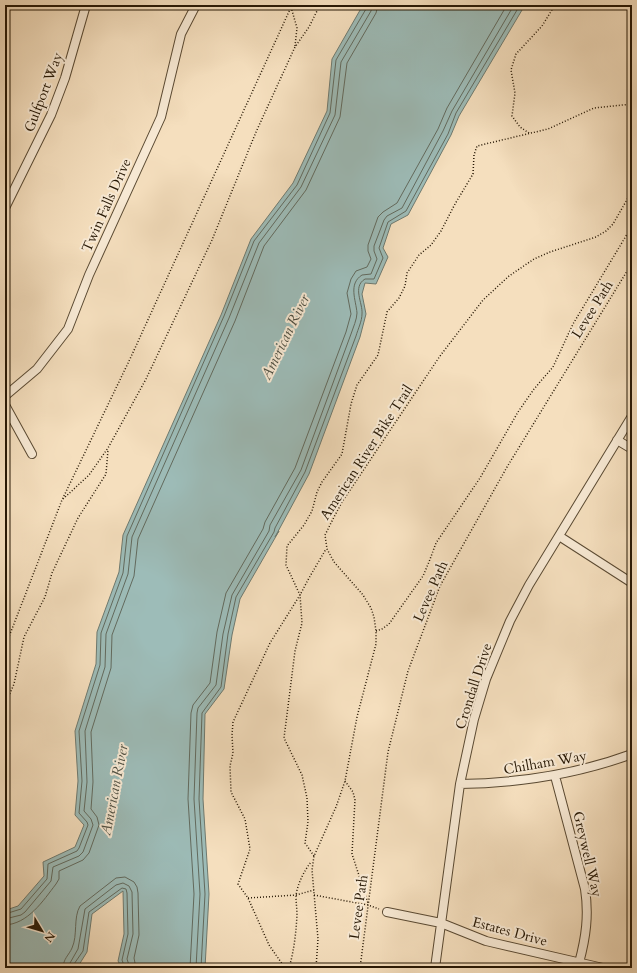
<svg xmlns="http://www.w3.org/2000/svg" width="637" height="973" font-family="Cardo,serif">
  <style>
    .water { fill: #9dbcb8; stroke: #6e7a70 }
    .lines { fill: none; stroke-linecap: round; stroke-linejoin: round }
    .shore { stroke: #626a5e; stroke-width: 1 }
    .minor-casing { stroke: #5a4a33; stroke-width: 10 }
    .path { stroke: #271805; stroke-width: 1.5; stroke-dasharray: 1 2; stroke-linecap: butt }
    .minor { stroke: #f8ead5; stroke-width: 8 }
    .labels { text-anchor: middle; stroke-width: 4; stroke-linejoin: round; paint-order: stroke }
    .street-label { font-size: 14px; fill: #271805; stroke: #f8ead5 }
    .water-label { font-size: 15px; font-style: italic; fill: #505144; stroke: #f8ead5 }
  </style>
  <rect width="100%" height="100%" fill="#f5dfbe"/>
  <filter id="stains"><feTurbulence type="fractalNoise" baseFrequency=".005" numOctaves="4"/><feColorMatrix values="0 0 0 0 .2 0 0 0 0 .09 0 0 0 0 .02 0 0 0 .5 -.17"/></filter>
  <radialGradient id="worn" r=".72"><stop offset=".6" stop-color="#630" stop-opacity="0"/><stop offset="1" stop-color="#630" stop-opacity=".3"/></radialGradient>
  <path class="water" d="M363,5H525L459,116L451,135L408,215L391,224L383,248L388,257L376,284L365,283L362,294L366,314L360,337L309,474L275,537L279,531L240,599L232,635L224,689L205,714L203,799L209,894L205,968H122L118,961L124,934L123,891L92,914L87,952L77,968H5L6,910L18,906L44,876L43,862L75,847L84,825L75,815L78,781L75,731L96,664L97,632L119,572L123,535L221,315L251,239L293,183L327,111L332,59Z"/>
  <g class="lines">
    <path class="shore" d="M5,914L21,909L47,879L48,864L77,851L79,848L88,825L87,822L79,813L82,781L79,731L100,665L101,633L123,573L127,536L224,316L254,241L297,185L330,113L336,60L366,9L367,5
      M5,919L21,915L25,912L51,881L53,867L79,856L83,852L93,825L91,819L84,811L87,782L85,731L105,667L106,634L128,574L132,537L229,318L259,243L301,187L335,115L341,62L371,11L372,5
      M5,925C28,924 43,901 56,884L59,879V871L83,860L89,853L99,825L97,817L91,809L93,782L91,732L111,668L112,635L134,576L138,539L235,321L264,246L306,190L340,117L347,63L376,13L378,5
      M63,968C63,959 69,955 72,948C78,935 73,918 80,906L116,878L125,877L134,882L137,887L138,893L139,935L134,958L136,968
      M69,968L70,963L78,949L85,909L116,885L123,883L129,886L132,892L133,934L127,959L130,968
      M74,968V964L83,951L89,912L122,888L126,889L127,893L128,934L122,960L125,968
      M190,968L194,894L188,799L191,713L193,705L210,683L217,632L226,593L263,529L265,522L295,468L346,332L351,314L347,293L351,279L356,271L367,267L371,259L368,251V245L378,217L383,212L397,203L438,129L447,108L507,5
      M196,968L200,894L194,799L197,713L198,708L216,685L223,634L232,595L269,531L270,525L301,470L351,334C353,328 357,319 357,313C356,300 348,284 362,275L371,274L377,259L374,251V246L384,220L387,216L402,208L443,131L452,111L514,5
      M201,968L205,894L199,799L202,713L221,687L228,634L236,597L274,532L275,528L305,472L356,336C358,329 362,321 362,314C363,303 352,287 365,279H374L383,258L379,248L388,222L406,211L448,134L456,113L520,5"/>
    <defs>
      <path id="minor" d="M5,208L51,115L65,78L86,5
        M5,396L37,369L68,329L89,275L161,117L181,34L196,5
        M5,405L32,454
        M617,440L632,449
        M559,536L632,583
        M555,776L585,889C589,915 586,937 579,963
        M460,784C520,783 575,775 632,754
        M387,912L441,923L486,941L603,968
        M435,968L460,784L474,719L486,679L510,621L529,585L632,416"/>
    </defs>
    <use href="#minor" class="minor-casing"/>
    <path class="path" d="M291,7L297,28L295,46
      M529,133L520,127L512,116L515,93L511,70L516,54L542,26L555,5
      M63,499L89,475L108,448L146,379L212,240L256,132L295,47L309,27L320,5
      M376,631L382,629L389,624L423,576L429,562L436,543L480,478L518,412L534,389L553,367L573,324L632,226
      M5,647L62,500L130,359L292,5
      M5,705L14,684L24,637L45,597L52,573L78,518L106,474L108,450
      M345,781L353,792L355,800L352,854L368,903
      M314,856L305,843L308,822L307,798L302,775L284,738L295,651L302,623L300,595L286,565L287,546L304,525L312,511L317,492L322,482L342,454L351,404L357,385L378,355L387,312L399,298L405,286L407,273L419,255L431,245L441,231L455,204L473,174L474,155L477,146L548,129L594,108L632,104
      M314,895L368,905L379,909
      M248,898L296,895L314,890
      M285,968L269,945L248,898L238,884L250,849L245,819L231,792L230,766L233,753L232,735L233,722L270,643L300,595L309,578L326,549
      M289,968C294,951 296,933 297,915C297,909 296,903 296,896C297,885 304,871 311,862
      M316,968L318,939L312,870L314,856L336,807L345,781L357,717L376,644V631L374,617L371,608L363,595L334,562L327,549L325,535L333,519L342,502L440,356L483,300L509,276L534,259L550,252L596,237L606,231L613,224L632,191
      M360,968L388,752L408,671L440,586L507,467L632,263"/>
    <use href="#minor" class="minor"/>
  </g>
  <g class="labels">
    <g class="street-label">
      <text transform="translate(43 92) rotate(-69)" y="5">Gulfport Way</text>
      <text transform="translate(106 205) rotate(-66)" y="5">Twin Falls Drive</text>
      <text transform="translate(592 309) rotate(-58)" y="5">Levee Path</text>
      <text transform="translate(366 452) rotate(-57)" y="5">American River Bike Trail</text>
      <text transform="translate(430 591) rotate(-66)" y="5">Levee Path</text>
      <text transform="translate(473 686) rotate(-72)" y="5">Crondall Drive</text>
      <text transform="translate(545 762) rotate(-10)" y="5">Chilham Way</text>
      <text transform="translate(588 854) rotate(77)" y="5">Greywell Way</text>
      <text transform="translate(358 907) rotate(-82)" y="5">Levee Path</text>
      <text transform="translate(510 931) rotate(15)" y="5">Estates Drive</text>
    </g>
    <g class="water-label">
      <text transform="translate(285 337) rotate(-64)" y="5">American River</text>
      <text transform="translate(114 790) rotate(-79)" y="5">American River</text>
    </g>
  </g>
  <rect width="637" height="973" fill="none" stroke="#f5dfbe" stroke-width="20"/>
  <rect x="6" y="6" width="625" height="961" fill="none" stroke="#271805" stroke-width="2"/>
  <rect x="10" y="10" width="617" height="953" fill="none" stroke="#271805"/>
  <g transform="translate(42 931) rotate(128)" stroke="#f8ead5" stroke-width="3" paint-order="stroke">
  <path d="M0-3L7 15L0 10L-7 15Z" fill="#271805"/>
  <text y="-6" font-size="11" font-weight="bold" text-anchor="middle" fill="#271805">N</text>
  </g>
  <rect width="100%" height="100%" filter="url(#stains)"/>
  <rect width="100%" height="100%" fill="url(#worn)"/>
</svg>
